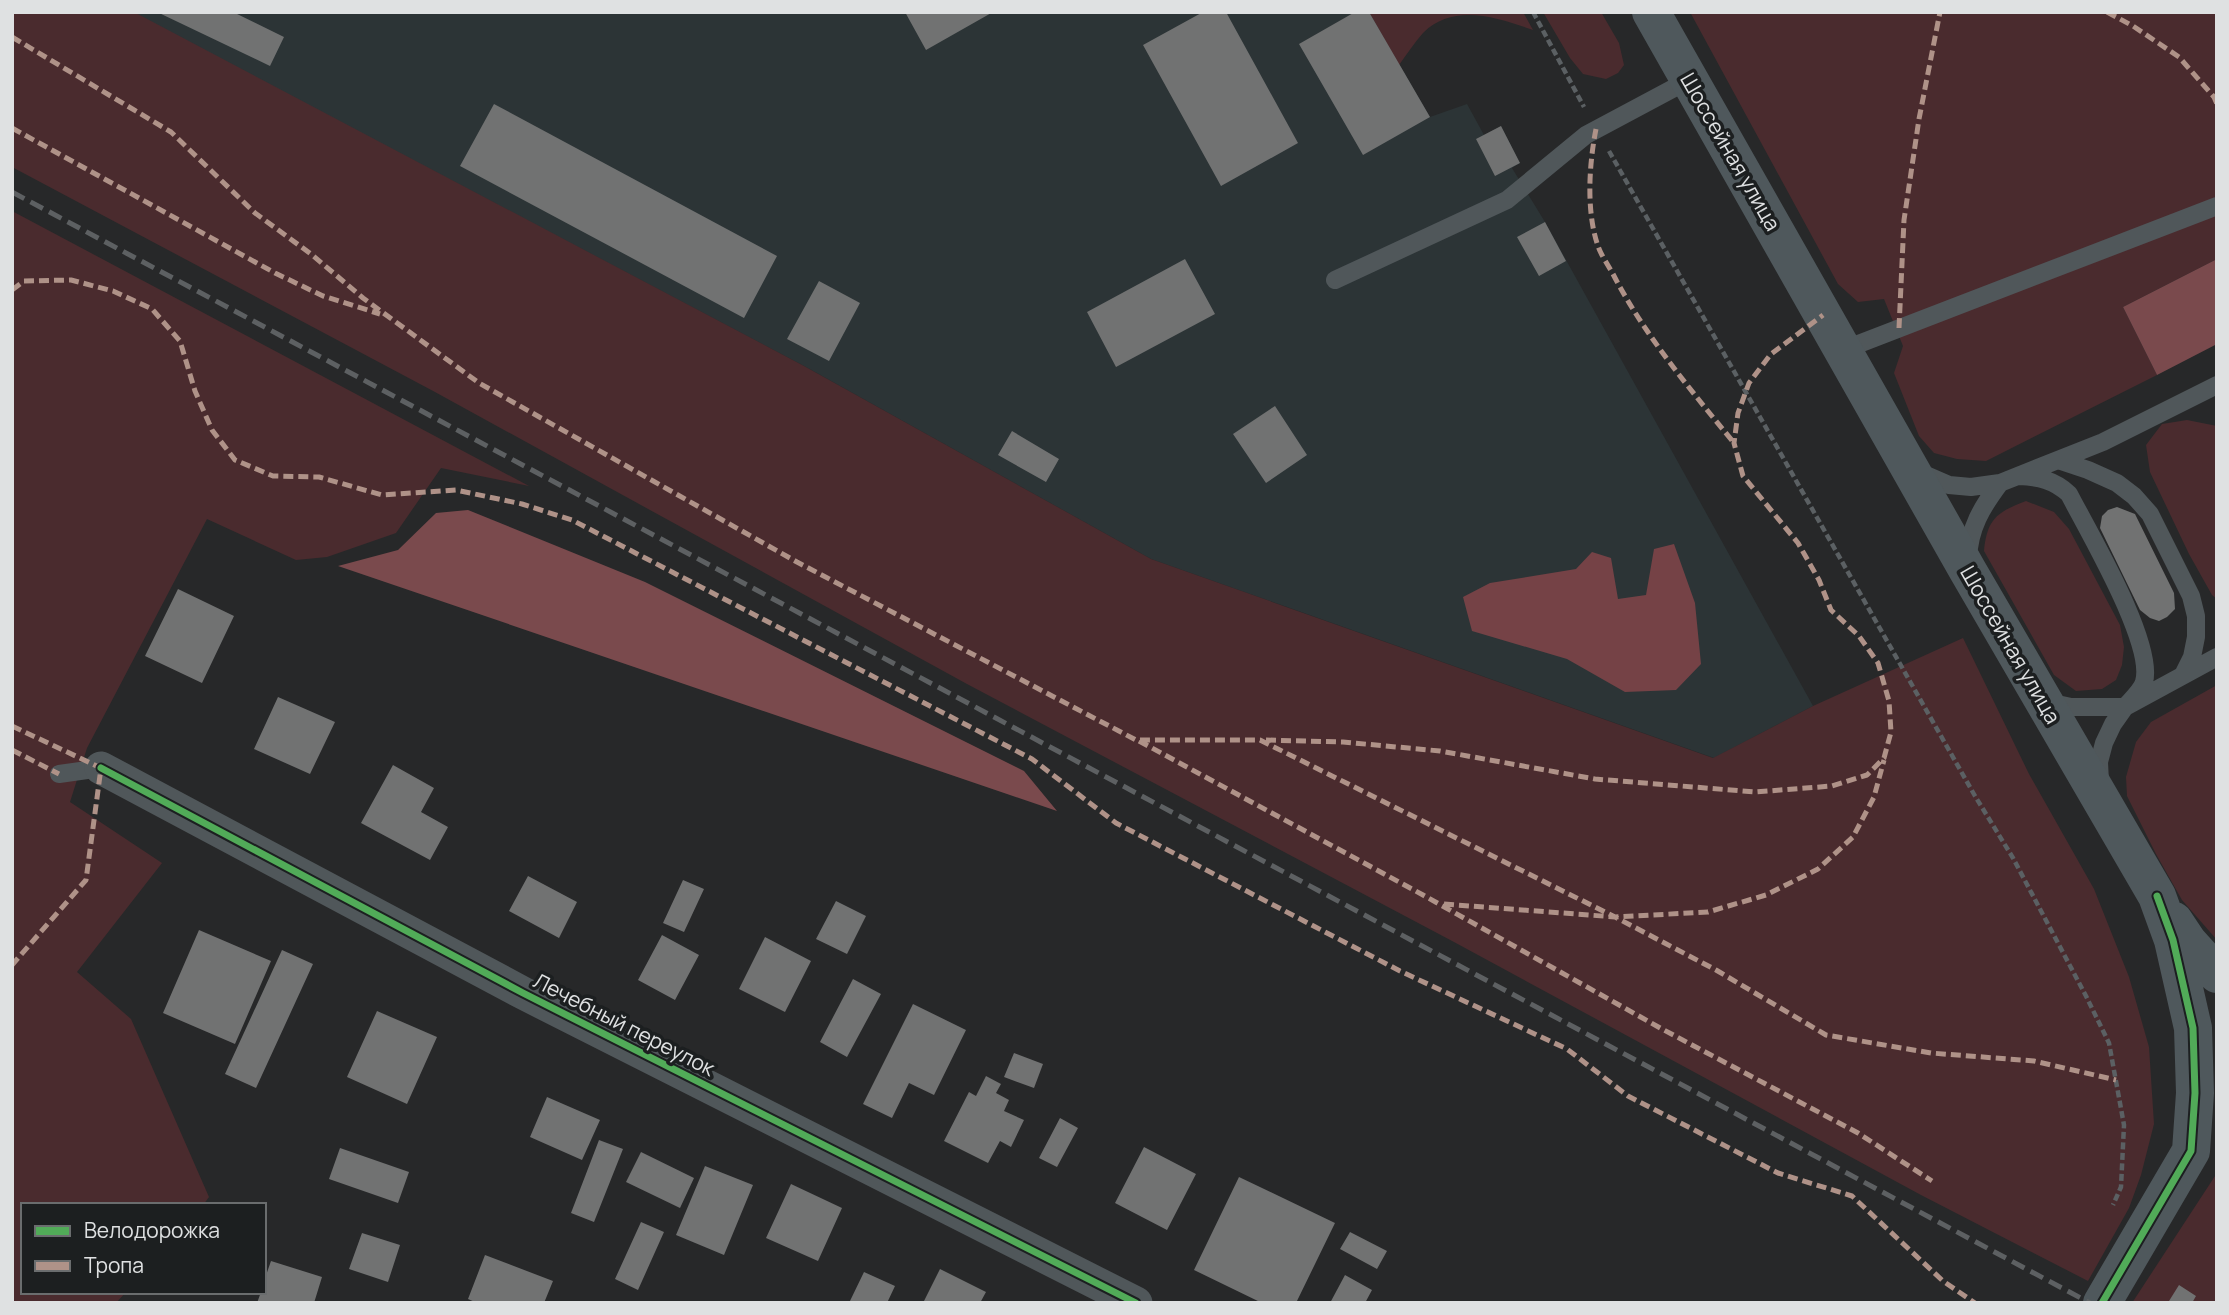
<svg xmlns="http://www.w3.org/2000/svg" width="2229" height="1315" font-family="Manrope,sans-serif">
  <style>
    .built { fill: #2c3436 }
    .green { fill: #4a2b2e }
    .forest { fill: #7a4a4d }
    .water { fill: #754246 }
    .building { fill: #717272 }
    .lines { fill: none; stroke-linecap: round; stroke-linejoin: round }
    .path { stroke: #5b6063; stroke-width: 4.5; stroke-dasharray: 7 3.5; stroke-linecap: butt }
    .lane { stroke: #50575a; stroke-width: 18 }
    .street { stroke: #50575a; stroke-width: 33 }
    .secondary { stroke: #4f585c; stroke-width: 38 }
    .rail { stroke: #5d6062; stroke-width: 5; stroke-dasharray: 14 7; stroke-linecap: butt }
    .quiet { stroke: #af9288; stroke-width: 5; stroke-dasharray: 10 5; stroke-linecap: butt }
    .cycleway-casing { stroke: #1c1f20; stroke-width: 11 }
    .cycleway { stroke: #51ab58; stroke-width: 7 }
    .labels { text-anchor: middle; stroke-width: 7; stroke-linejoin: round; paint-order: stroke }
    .street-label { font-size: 21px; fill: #dfe1e2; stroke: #1c1f20 }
  </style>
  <rect width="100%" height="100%" fill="#272829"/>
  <path class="built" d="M131,12H1369L1430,117L1467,104L1484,135L1501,126L1520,163L1512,168L1545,222L1813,706L1714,758L1151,559L804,366Z"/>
  <path class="green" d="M12,12H134L804,366L1151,559L1713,758L1813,706L1963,638L2029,774L2094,889L2129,977L2149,1047L2154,1124L2141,1175L2129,1208L2088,1281L1921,1195L1454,942L967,684L435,392L12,167Z
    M1369,12H1523L1533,30C1498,18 1454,2 1423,33C1414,43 1407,54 1399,65Z
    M1543,12H1601L1619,43L1624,65L1618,73L1606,79L1583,74L1570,58Z
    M1690,12H2217V259L2123,307L2157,375L1986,461L1957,459L1934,453L1919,436L1894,373L1903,346L1884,299L1858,302L1838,284Z
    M12,211L529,486L441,468L396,533L327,557L296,560L207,519L87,748L70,802L162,863L77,972L131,1019L209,1197L203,1205H23V1292H126L116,1303H12Z
    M2187,420L2217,426V599L2212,595L2189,554L2150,472L2146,445L2162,424Z
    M2026,501L2054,512L2069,529L2120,625L2124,647L2122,665L2116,680L2102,689L2076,691L2054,675L1984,551C1987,519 1997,512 2026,501Z
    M2217,685V940L2182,900L2156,854L2127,796L2126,777L2136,742L2151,722Z
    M2217,1173V1303H2132Z"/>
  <path class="forest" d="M2217,259V344L2157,375L2123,307Z
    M468,510L645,582L1024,771L1057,811L338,566L398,550L436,513Z"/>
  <path class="water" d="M1674,544L1695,603L1701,664L1676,690L1625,692L1567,659L1472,631L1463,597L1490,583L1576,569L1592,552L1611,558L1618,599L1646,595L1654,549Z"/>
  <path class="building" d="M157,12H233L284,37L270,66Z
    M905,12H993L926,50Z
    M1203,12H1226L1298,143L1221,186L1143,45Z
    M1355,12H1369L1430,117L1363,155L1299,44Z
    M494,104L777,256L744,318L460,166Z
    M1501,126L1520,163L1495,176L1476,139Z
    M1545,222L1566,261L1539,276L1517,237Z
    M1185,259L1215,314L1116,367L1087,312Z
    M819,281L860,303L829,361L787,339Z
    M1275,406L1307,455L1266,483L1233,434Z
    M1012,431L1059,459L1046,482L998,455Z
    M2117,507L2135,514L2174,593L2175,609L2167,617L2159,621L2150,618L2140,610L2100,528L2102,516L2108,510Z
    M178,589L234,616L202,683L145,656Z
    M278,697L335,722L310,774L254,749Z
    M393,765L434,788L421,812L448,827L430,860L361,823Z
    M528,876L577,902L559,938L509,911Z
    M683,880L704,889L684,932L663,923Z
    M836,901L866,916L847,954L816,939Z
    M199,930L271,961L235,1044L163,1013Z
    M662,935L699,955L675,1000L638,980Z
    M765,937L811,961L785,1012L739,989Z
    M282,950L313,964L256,1088L225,1074Z
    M853,979L881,994L847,1057L820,1042Z
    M913,1004L966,1030L934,1095L909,1083L892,1118L863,1104Z
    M377,1011L437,1037L407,1104L347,1077Z
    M1014,1053L1043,1064L1034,1088L1004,1077Z
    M986,1076L1001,1084L996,1093L1009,1100L1004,1111L1024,1120L1011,1147L1000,1141L988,1163L944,1141L969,1092L976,1096Z
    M547,1097L600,1120L582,1160L530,1137Z
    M1060,1118L1078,1128L1057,1167L1039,1158Z
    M599,1140L623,1149L594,1222L571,1213Z
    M1144,1147L1196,1174L1167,1230L1115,1203Z
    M340,1148L409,1172L398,1203L329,1179Z
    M641,1152L694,1178L680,1208L626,1182Z
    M705,1166L753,1185L724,1255L676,1235Z
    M1239,1177L1335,1223L1296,1303H1262L1194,1270Z
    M791,1184L842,1208L818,1261L766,1238Z
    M641,1222L664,1232L638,1290L615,1279Z
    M1350,1232L1387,1251L1377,1269L1340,1249Z
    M362,1233L400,1245L388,1282L349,1269Z
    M485,1255L553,1281L544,1303H477L468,1299Z
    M271,1261L322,1277L314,1303H257L261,1292H264V1281Z
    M940,1269L986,1292L980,1303H923Z
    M864,1272L895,1286L887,1303H849Z
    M1345,1275L1372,1290L1365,1303H1330Z
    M2179,1285L2196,1296L2192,1303L2169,1301Z"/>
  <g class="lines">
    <path class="path" d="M1533,12L1584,107
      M1609,151L1975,796L2013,858L2086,996L2109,1043L2124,1125L2121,1187L2113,1205"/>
    <path class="lane" d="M1335,280L1507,200L1586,135L1689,80
      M1843,350L2217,206
      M2058,460L2088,470L2117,483L2134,496L2150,514L2191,596L2196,616V637L2192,657L2183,675
      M1919,472L1949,485L1971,487L2000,483L2103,442L2217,385
      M2019,476C2039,477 2054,480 2069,494C2088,531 2155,644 2144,682C2142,690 2131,700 2125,707H2071L2048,702
      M1968,559C1969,528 1982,507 2000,483
      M59,774L101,768
      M2100,782L2099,762L2104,743L2113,724L2125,707L2217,657"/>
    <path class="street" d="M101,768L523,993L1136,1303"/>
    <path class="secondary" d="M1651,12L1968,571L2157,896L2173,940L2193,1028L2195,1093L2191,1151L2102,1303
      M2174,921L2188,942L2217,974"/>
    <path class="rail" d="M12,192L2090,1303"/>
    <path class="quiet" d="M2107,12L2133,26L2179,57L2214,97L2217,104
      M12,37L171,132L255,213L311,254L363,298L479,383L797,562L1136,740H1260L1615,917L1716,970L1826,1035L1931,1053L2034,1061L2116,1080
      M12,128L275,273L323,296L380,314
      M1596,129C1589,164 1586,212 1598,246C1601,255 1608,265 1613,274C1645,336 1690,389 1734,443
      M12,290L24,281L71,280L113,291L152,309L180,341L195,391L212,430L235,460L273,476L319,477L382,495L456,490L522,504L572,520L1032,759L1116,823L1400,971L1567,1049L1628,1096L1778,1173L1852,1196L1943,1281L1975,1303
      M1899,328L1904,220L1919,119L1940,12
      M12,726L101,768L86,880L12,965
      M1266,740L1343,742L1440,751L1595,779L1755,792L1832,786L1867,775L1884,758L1891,732L1889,701L1878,663L1859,636L1831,610L1819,580L1798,543L1743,476L1734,443L1738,413L1749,383L1771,354L1823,315
      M1139,741L1423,895L1662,1029L1858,1133L1932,1181
      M12,750L59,774
      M1444,904L1615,917L1708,912L1766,895L1818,869L1853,837L1874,797L1884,760"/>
    <defs>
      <path id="cycleway" d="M101,768L523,993L1136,1303
        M2102,1303L2191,1151L2195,1093L2193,1028L2173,940L2157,896"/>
    </defs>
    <use href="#cycleway" class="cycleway-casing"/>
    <use href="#cycleway" class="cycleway"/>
  </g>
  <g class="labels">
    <g class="street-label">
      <text transform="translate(1730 152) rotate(60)" y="7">Шоссейная улица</text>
      <text transform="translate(2010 645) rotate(60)" y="7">Шоссейная улица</text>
      <text transform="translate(624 1025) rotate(27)" y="7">Лечебный переулок</text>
    </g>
  </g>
  <rect width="2229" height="1315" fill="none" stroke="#dfe1e2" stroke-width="28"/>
  <rect x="21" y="1203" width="245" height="91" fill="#1c1f20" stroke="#6a6d6e" stroke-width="2"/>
  <rect x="35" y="1226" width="35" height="10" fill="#51ab58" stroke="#6a6d6e" stroke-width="2"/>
  <text x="84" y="1238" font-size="21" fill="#dfe1e2">Велодорожка</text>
  <rect x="35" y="1261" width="35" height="10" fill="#af9288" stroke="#6a6d6e" stroke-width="2"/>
  <text x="84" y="1273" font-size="21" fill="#dfe1e2">Тропа</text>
</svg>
